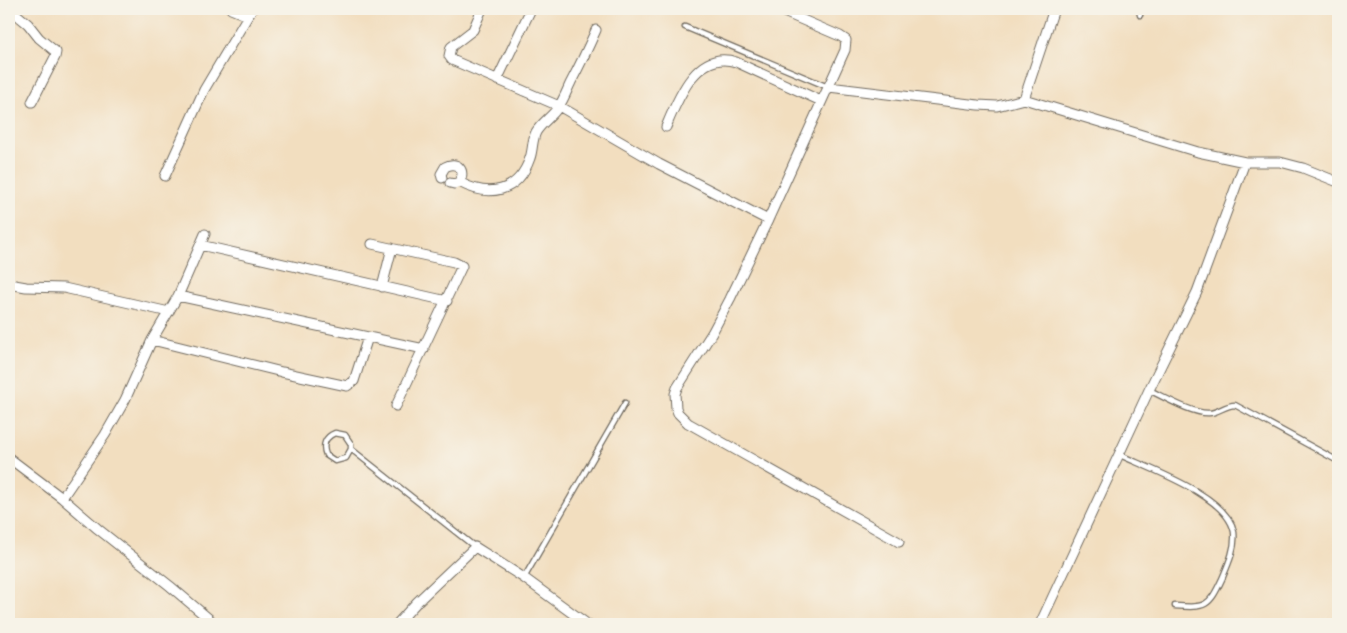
<svg xmlns="http://www.w3.org/2000/svg" width="1347" height="633" font-family="Dekko,sans-serif">
  <style>
    .lines { fill: none; stroke-linecap: round; stroke-linejoin: round }
    .service-casing { stroke: #716a5f; stroke-width: 7 }
    .minor-casing { stroke: #716a5f; stroke-width: 11 }
    .service { stroke: #fff; stroke-width: 4.5 }
    .minor { stroke: #fff; stroke-width: 9 }
  </style>
  <rect width="100%" height="100%" fill="#f7f3e8"/>
  <filter id="ink" filterUnits="userSpaceOnUse"><feTurbulence type="fractalNoise" baseFrequency=".02" numOctaves="2"/><feDisplacementMap in="SourceGraphic" scale="10" xChannelSelector="R" yChannelSelector="G"/><feConvolveMatrix kernelMatrix="1 2 1 2 8 2 1 2 1" color-interpolation-filters="sRGB"/></filter>
  <filter id="wash" filterUnits="userSpaceOnUse"><feTurbulence type="fractalNoise" baseFrequency=".0096" numOctaves="4" result="noise"/><feDisplacementMap in="SourceGraphic" scale="20" xChannelSelector="R" yChannelSelector="G"/><feGaussianBlur stdDeviation="1.12" result="paint"/><feColorMatrix in="noise" values="0 0 0 0 0 0 0 0 0 0 0 0 0 0 0 0 0 1.4 0 .05"/><feComposite in="paint" operator="in"/></filter>
  <g filter="url(#wash)">
    <rect width="100%" height="100%" fill="#f2debf"/>
  </g>
  <g filter="url(#ink)">
    <g class="lines">
      <defs>
        <path id="service" d="M1139,9L1140,15
          M685,27L828,87
          M1149,390C1164,397 1193,414 1209,413C1218,413 1225,405 1235,405L1338,461
          M351,449L346,458L335,461L326,455C322,445 325,437 335,433L345,435L351,444V449L475,547
          M1120,455C1150,469 1228,496 1234,532C1236,548 1228,565 1222,579C1209,607 1206,608 1175,606
          M524,578L625,403"/>
        <path id="minor" d="M10,9L28,24L39,38L56,52L55,57L32,102
          M231,9L248,16
          M482,9L473,30L451,47L449,56L452,60L559,106L659,164L768,220
          M777,9L840,36L846,40L845,50L768,220L730,299L712,333L677,388L675,394L676,408L678,413L688,423L899,542
          M1054,9L1024,99L1198,152L1245,162H1280L1303,168L1338,182
          M497,80L531,9
          M829,87L978,105L997,106L1024,99
          M666,127C678,98 697,49 736,62L821,101
          M165,176L204,90L252,9
          M442,178L441,174L445,167C457,160 467,171 459,182
          M450,183L454,184L459,182C489,198 518,193 530,158C533,150 532,140 536,132C542,122 553,116 559,106C564,99 567,90 571,82C580,65 588,48 596,30
          M372,244L454,262L462,266L396,406
          M200,245L447,301
          M9,284L26,287L64,288L169,312
          M382,287L392,248
          M178,296L424,349
          M152,340L282,372L347,386L354,381L368,337
          M9,458L62,498L98,529L170,586L215,624
          M62,498L105,435L125,400L152,340L178,296L205,234
          M397,624L417,602L475,547L524,578L587,624
          M1040,624L1149,390L1197,292L1245,162"/>
      </defs>
      <use href="#service" class="service-casing"/>
      <use href="#minor" class="minor-casing"/>
      <use href="#service" class="service"/>
      <use href="#minor" class="minor"/>
    </g>
  </g>
  <rect width="1347" height="633" fill="none" stroke="#f7f3e8" stroke-width="30"/>
</svg>
